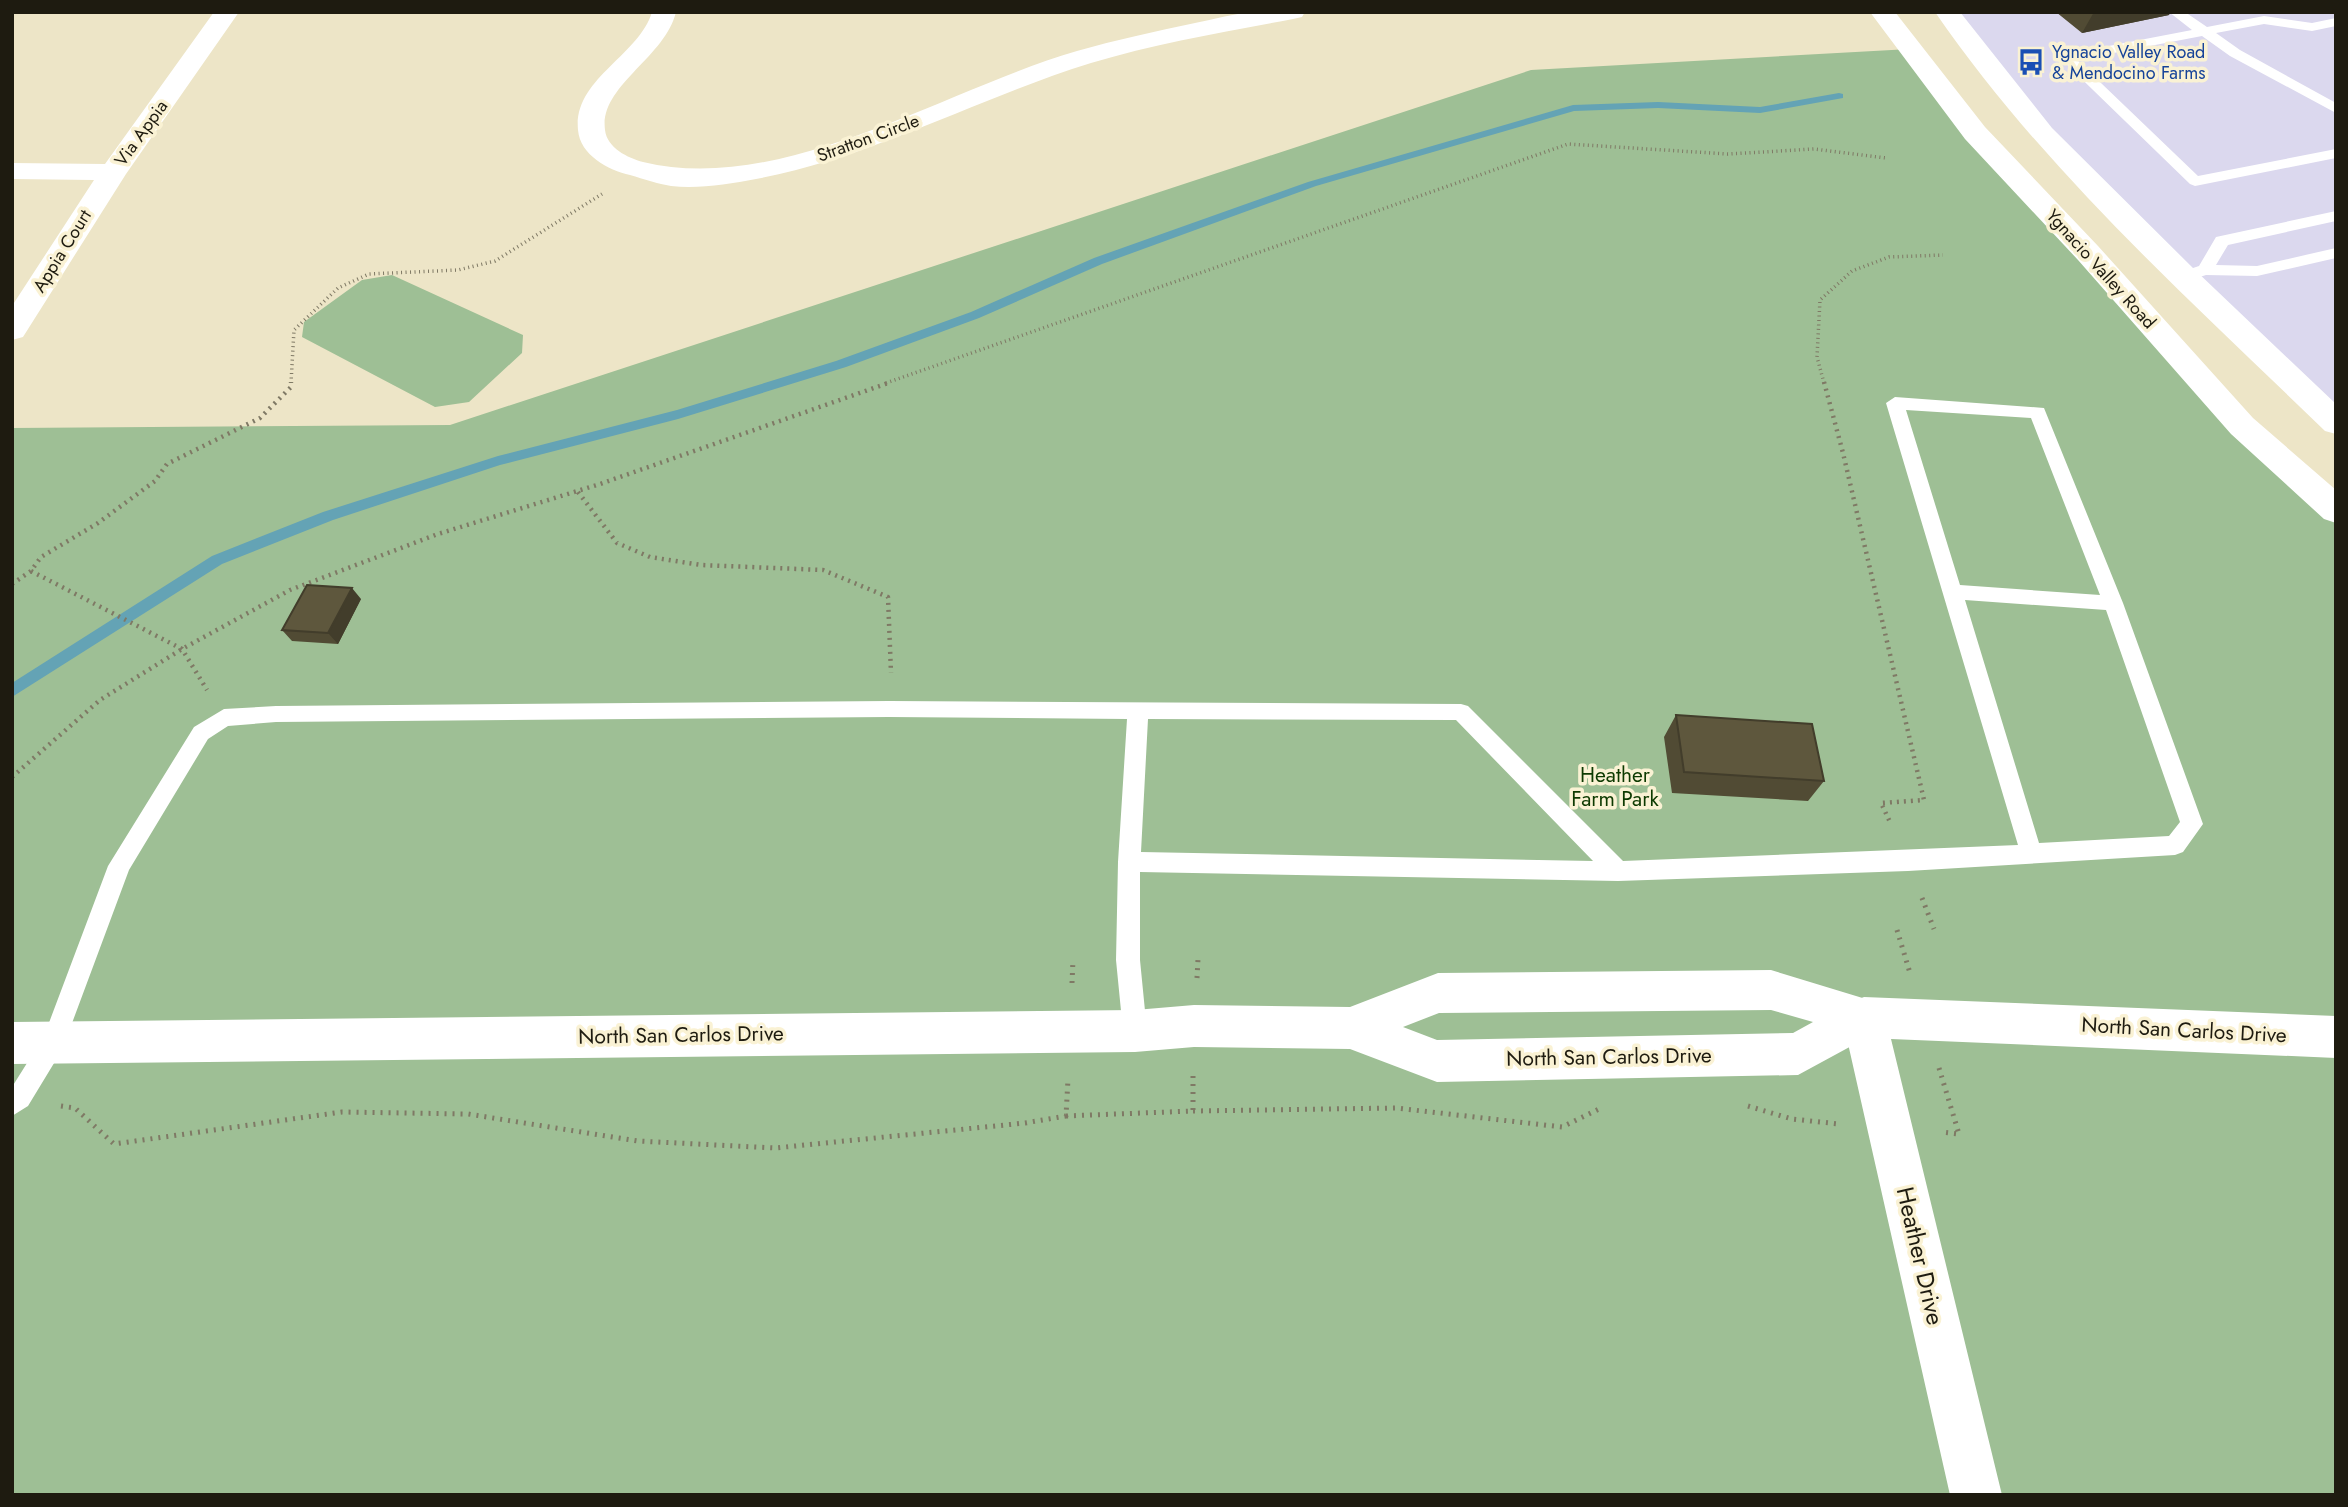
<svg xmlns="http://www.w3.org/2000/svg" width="2348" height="1507" font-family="Jost,sans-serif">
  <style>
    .commercial { fill: #dbd8ee }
    .green { fill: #9ebf95 }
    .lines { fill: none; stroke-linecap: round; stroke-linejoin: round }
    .stream { fill: #64a3b5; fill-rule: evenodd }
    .path-far2 { stroke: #7f7965; stroke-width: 3.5; stroke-dasharray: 1 3.5; stroke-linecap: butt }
    .path-far1 { stroke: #7f7965; stroke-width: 4.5; stroke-dasharray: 2 5; stroke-linecap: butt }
    .path { stroke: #7f7965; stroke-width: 5; stroke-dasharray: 2 6; stroke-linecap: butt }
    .lane { fill: #fff; fill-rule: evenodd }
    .street { fill: #fff; fill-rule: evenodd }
    .secondary { fill: #fff; fill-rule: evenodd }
    .highway { fill: #fff; fill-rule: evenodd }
    .wall { fill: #514b34 }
    .shaded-wall { fill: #423d2b }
    .building { fill: #5e573d; stroke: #423d2b; stroke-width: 2 }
    .labels { text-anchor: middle; stroke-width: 7; stroke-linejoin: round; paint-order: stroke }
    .far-transit-label { font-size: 18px; fill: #164399; stroke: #faf2d4; text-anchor: start }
    .far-street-label { font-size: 18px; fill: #1e1b10; stroke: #faf2d4 }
    .park-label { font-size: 21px; fill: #0d3a00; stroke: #faf2d4 }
    .street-label { font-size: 21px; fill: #1e1b10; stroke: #faf2d4 }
    .near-street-label { font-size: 24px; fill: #1e1b10; stroke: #faf2d4 }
  </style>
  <rect width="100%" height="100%" fill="#ede5c7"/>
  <path class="commercial" d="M1948,12H2336V423L2184,277Z"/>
  <path class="green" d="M1910,49L2336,510V1495H12V428L450,425L1531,70Z
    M392,275L523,335L522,353L469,402L435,407L302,337L304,322L362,280Z"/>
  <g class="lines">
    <path class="stream" d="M1839,93L1843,94V98L1760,113L1658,108L1574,111L1316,186L1102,264L979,318L846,367L678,419L500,465L333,520L222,564L12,697V683L212,556L323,512L498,456L677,410L836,361L971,312L1094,258L1308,182L1573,105L1658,102L1760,107Z"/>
    <path class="path-far2" d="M291,383L294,330L338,288L369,274L458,270L495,261L602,194
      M886,383L1568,144L1728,154L1814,149L1886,158
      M1824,383L1817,357L1820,300L1852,271L1889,257L1943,255"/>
    <path class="path-far1" d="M1824,382L1843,453L1924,800L1881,803L1890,822
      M578,492L617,543L650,557L701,565L823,570L888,597L891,673
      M31,571L182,649L207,690
      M12,584L31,571L41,557L98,523L155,481L167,464L260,418L291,387V382
      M12,777L100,700L182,649L290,590L438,534L600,484L891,382"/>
    <path class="path" d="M1922,898L1934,929
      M1897,930L1910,973
      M1197,978L1198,959
      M1072,983L1073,960
      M1939,1068L1959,1134L1942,1132
      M61,1106L75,1108L114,1144L342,1112L468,1114L638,1141L775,1148L1025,1123L1066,1116L1068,1079
      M1748,1106L1792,1119L1839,1124
      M1193,1111L1396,1108L1562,1127L1601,1108
      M1066,1116L1193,1111V1074"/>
    <path class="lane" d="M2169,12H2185L2207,27L2264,16L2312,23L2336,18V26L2312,31L2264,24L2216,33L2240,50L2336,103V113L2230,56L2202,36L2077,60L2198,176L2336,149V158L2195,186L2190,184L2060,58L2067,54L2192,30Z
      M2336,211V221L2228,245L2216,265L2257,266L2336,248V258L2257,276L2206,275L2184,282L2176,277L2178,273L2199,266L2216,237Z
      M1895,397L2044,408L2123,603L2203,824L2183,852L2175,855L1908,871L1618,881L1140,872V960L1147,1031L1143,1039L1135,1042L1127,1039L1123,1031L1116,960L1118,862L1127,719L889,717L276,722L228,726L208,739L129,870L62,1050L28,1106L12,1116V1087L44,1036L108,866L194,727L224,709L276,706L889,701L1461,704L1468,706L1623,861L2018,845L1886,403ZM1906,410L2031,418L2100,595L1960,585ZM1965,600L2106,610L2180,822L2169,836L2039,843ZM1148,719L1456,720L1593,861L1141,852Z"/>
    <path class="street" d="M214,12H239L126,174L23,337L12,340V306L94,180L12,179V163L105,164Z
      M652,12H676C665,58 599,86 605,130C607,148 628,158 643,162C782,196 945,89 1077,51C1116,40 1156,31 1195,23C1214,19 1233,14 1252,12C1270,11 1288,12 1305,12L1302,17L1293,19C1225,32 1157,43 1091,63C978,98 873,157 756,179C729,184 699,189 671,186C658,184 644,179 630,175C608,170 580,155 578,130C573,79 639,56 652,12Z
      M1771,970L1879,1003L1886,1017L1879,1031L1798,1075L1437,1082L1350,1049L1194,1047L1135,1052L12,1064V1022L1135,1010L1194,1005L1350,1007L1438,973ZM1771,1010L1813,1022L1793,1033L1437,1040L1403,1027L1439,1013Z"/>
    <path class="secondary" d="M1864,997L2336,1016V1058L1891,1039L2002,1495H1950L1842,1017L1849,1003Z"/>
    <path class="highway" d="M1870,12H1895L1985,127L2098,246L2253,418L2336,490V523L2324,519L2231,434L2078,260L1965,139Z
      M1935,12H1960L2052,128L2195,270L2336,404V434L2325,431C2188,298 2043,169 1935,12Z"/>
  </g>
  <path class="wall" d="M2056,12H2170L2169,15L2082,33Z
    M361,599L338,644L292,641L282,630Z
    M1676,715L1824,781L1808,801L1672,793L1664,737Z"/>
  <path class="shaded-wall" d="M2094,12H2170L2169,15L2082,33Z
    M352,588L361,599L338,644L328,633Z"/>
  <path class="building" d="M307,585L352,588L328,633L282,630Z
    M1676,715L1812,724L1824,781L1684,772Z"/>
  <defs>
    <symbol id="bus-bare" viewBox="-9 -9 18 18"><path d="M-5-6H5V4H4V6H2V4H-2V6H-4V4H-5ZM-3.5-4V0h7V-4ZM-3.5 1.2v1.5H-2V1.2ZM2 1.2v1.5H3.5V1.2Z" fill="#1a4fb4" stroke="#faf2d4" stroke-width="2.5" paint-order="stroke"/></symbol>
  </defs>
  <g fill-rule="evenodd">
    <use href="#bus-bare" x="2012" y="43" width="38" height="38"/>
  </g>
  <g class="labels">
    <g class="far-transit-label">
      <text x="2052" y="58">Ygnacio Valley Road<tspan x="2052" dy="21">&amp; Mendocino Farms</tspan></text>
    </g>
    <g class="far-street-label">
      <text transform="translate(141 133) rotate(-54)" y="6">Via Appia</text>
      <text transform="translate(868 138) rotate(-20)" y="6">Stratton Circle</text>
      <text transform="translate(62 251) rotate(-58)" y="6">Appia Court</text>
      <text transform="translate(2101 269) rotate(48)" y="6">Ygnacio Valley Road</text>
    </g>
    <g class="park-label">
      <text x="1615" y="782">Heather<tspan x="1615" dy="24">Farm Park</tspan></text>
    </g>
    <g class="street-label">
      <text transform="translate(2184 1030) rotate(3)" y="7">North San Carlos Drive</text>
      <text transform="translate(681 1035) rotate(-1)" y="7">North San Carlos Drive</text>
      <text transform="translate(1609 1057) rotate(-1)" y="7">North San Carlos Drive</text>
    </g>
    <g class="near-street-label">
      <text transform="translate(1920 1256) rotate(77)" y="8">Heather Drive</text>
    </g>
  </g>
  <rect width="2348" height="1507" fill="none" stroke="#1e1b10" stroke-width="28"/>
</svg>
